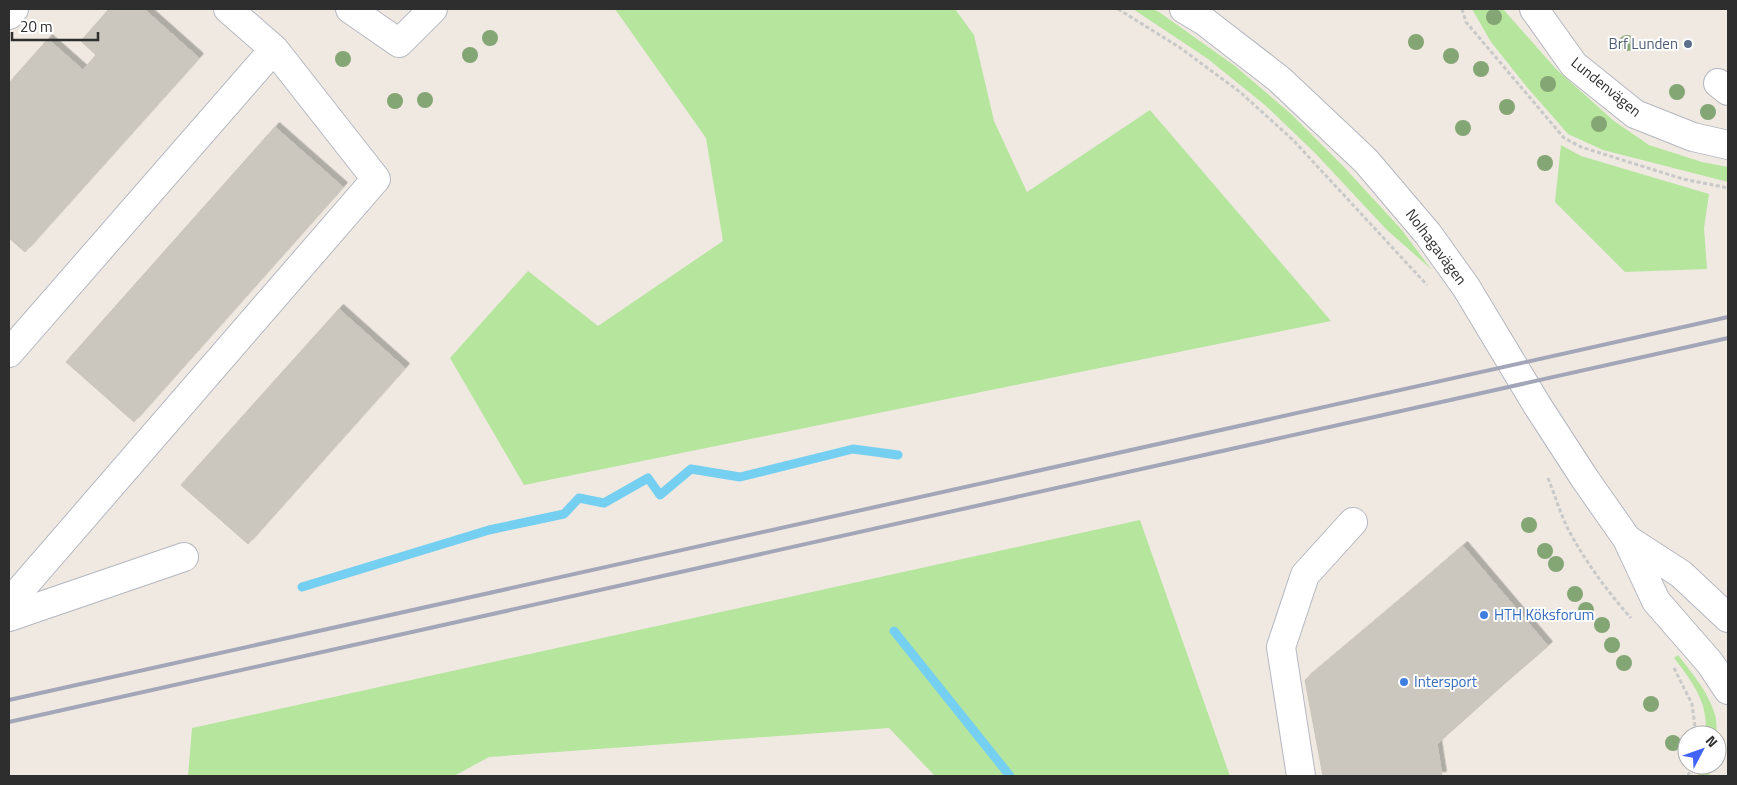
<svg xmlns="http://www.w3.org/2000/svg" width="1737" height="785" font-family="'Titillium Web',sans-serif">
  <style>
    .green { fill: #b6e59e }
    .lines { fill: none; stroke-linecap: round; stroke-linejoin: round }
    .stream { stroke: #75cff0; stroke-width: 9 }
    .building { fill: #cbc7bf; stroke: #cbc5ba; filter: url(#shadow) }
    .minor-casing { stroke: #b4b7c1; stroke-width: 30 }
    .path { stroke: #c9c9c9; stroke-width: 3; stroke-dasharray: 4 2.5; stroke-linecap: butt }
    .minor { stroke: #fff; stroke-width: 28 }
    .rail { stroke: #a3a6b8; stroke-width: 4 }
    .tree { fill: #84a574 }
    .service-dot { fill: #5c6f8a; stroke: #fff; stroke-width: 2 }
    .shop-dot { fill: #3f7fe0; stroke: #fff; stroke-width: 2 }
    .labels { text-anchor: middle; stroke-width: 4; stroke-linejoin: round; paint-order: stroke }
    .service-label { font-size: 15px; fill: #4e5e75; stroke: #fff; text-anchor: end }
    .street-label { font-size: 15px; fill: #2e2e2e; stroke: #fff }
    .shop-label { font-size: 15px; fill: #366cbe; stroke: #fff; text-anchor: start }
  </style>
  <defs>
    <filter id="shadow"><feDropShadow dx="4.5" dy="-4.5" stdDeviation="0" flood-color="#0004"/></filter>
  </defs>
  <rect width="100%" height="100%" fill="#efe9e1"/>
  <path class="green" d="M615,9H955L974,35L994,121L1027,192L1150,110L1331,321L524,485L450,358L528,271L598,326L723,241L706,138Z
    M1133,9H1153L1159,12L1235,66L1290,113L1343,166L1401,229L1431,269L1387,230L1315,153L1265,105L1208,59Z
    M1472,9H1503L1556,69L1614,121L1649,145L1702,162L1728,167V182L1603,150L1568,134L1526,86L1491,42Z
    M1561,145L1581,156L1709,194L1704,228L1707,269L1625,272L1555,202Z
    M1140,520L1230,776H935L889,728L489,757L454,776H188L192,728Z
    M1678,655C1692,673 1709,693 1715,715C1717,721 1716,729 1717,735H1705C1710,705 1692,681 1674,658Z
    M1700,765H1712L1709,776H1698Z"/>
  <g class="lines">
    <path class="stream" d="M302,587L489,530L564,514L579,498L604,503L648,478L660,495L691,469L740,477L853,449L898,455
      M894,631L1010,776"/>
  </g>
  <path class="building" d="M109,9H144L199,58L25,252L9,238V83L48,39L83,70L96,55L81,41Z
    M275,127L343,187L134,422L66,362Z
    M339,309L405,368L248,544L181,485Z
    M1463,546L1548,646L1504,684L1419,584Z
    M1419,584L1504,684L1437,744L1442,776H1323L1305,680Z"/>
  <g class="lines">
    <defs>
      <path id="minor" d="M350,9L399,43L433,9
        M1184,9L1204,21L1279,79L1366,161L1428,234L1466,287L1537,405L1585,479L1627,539L1656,601L1710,663L1728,690
        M1534,9L1574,65L1635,114L1693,137L1728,145
        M9,15L14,9
        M1718,83L1728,91
        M9,353L274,49
        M1627,539L1681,574L1728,618
        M9,603L376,179L274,49L228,9
        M9,617L184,557
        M1301,776L1281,647L1305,575L1353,522"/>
    </defs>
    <use href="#minor" class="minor-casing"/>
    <path class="path" d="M1118,9L1179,47L1240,92L1293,140L1427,285
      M1462,9L1466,22L1564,138L1581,147L1683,179L1728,188
      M1548,478C1555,495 1560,513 1568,529C1585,561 1606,590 1631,618
      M1674,668L1692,704L1696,735
      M1688,776L1692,765"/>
    <use href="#minor" class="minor"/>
    <path class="rail" d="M9,700L1728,317
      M9,722L1728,338"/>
  </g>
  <g class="tree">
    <circle cx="1494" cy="17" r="8"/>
    <circle cx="490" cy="38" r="8"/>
    <circle cx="1416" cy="42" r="8"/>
    <circle cx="1627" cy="43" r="8"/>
    <circle cx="470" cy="55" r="8"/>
    <circle cx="1451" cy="56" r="8"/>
    <circle cx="343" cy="59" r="8"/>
    <circle cx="1481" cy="69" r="8"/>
    <circle cx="1548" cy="84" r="8"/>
    <circle cx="1677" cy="92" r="8"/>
    <circle cx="425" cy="100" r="8"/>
    <circle cx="395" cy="101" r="8"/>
    <circle cx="1507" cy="107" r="8"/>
    <circle cx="1708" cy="112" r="8"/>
    <circle cx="1599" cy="124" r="8"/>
    <circle cx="1463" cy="128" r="8"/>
    <circle cx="1545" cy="163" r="8"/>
    <circle cx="1529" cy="525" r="8"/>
    <circle cx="1545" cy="551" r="8"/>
    <circle cx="1556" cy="564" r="8"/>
    <circle cx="1575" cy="594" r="8"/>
    <circle cx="1586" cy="610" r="8"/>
    <circle cx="1602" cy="625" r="8"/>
    <circle cx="1612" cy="645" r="8"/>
    <circle cx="1624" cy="663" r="8"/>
    <circle cx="1651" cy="704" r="8"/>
    <circle cx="1673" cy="743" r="8"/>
  </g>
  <circle class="service-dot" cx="1688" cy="44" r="5"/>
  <g class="shop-dot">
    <circle cx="1484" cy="615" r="5"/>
    <circle cx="1404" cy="682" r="5"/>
  </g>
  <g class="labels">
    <g class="service-label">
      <text x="1678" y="49">Brf Lunden</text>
    </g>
    <g class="street-label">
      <text transform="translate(1606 87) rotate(39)" y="5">Lundenvägen</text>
      <text transform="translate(1436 247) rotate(53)" y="5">Nolhagavägen</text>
    </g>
    <g class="shop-label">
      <text x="1494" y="620">HTH Köksforum</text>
      <text x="1414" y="687">Intersport</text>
    </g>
  </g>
  <rect width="1737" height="785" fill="none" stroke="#2e2e2e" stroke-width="20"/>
  <g transform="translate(1702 750) rotate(49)"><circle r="24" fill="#ffffff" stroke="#ababab"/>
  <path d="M0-4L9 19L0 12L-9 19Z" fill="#4264fb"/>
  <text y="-8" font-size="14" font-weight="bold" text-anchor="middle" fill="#2e2e2e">N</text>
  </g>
  <path d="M12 32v8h86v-8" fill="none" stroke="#2e2e2e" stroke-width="2.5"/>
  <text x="20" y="32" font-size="15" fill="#2e2e2e" stroke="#ffffff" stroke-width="4" paint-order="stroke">20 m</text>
</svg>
